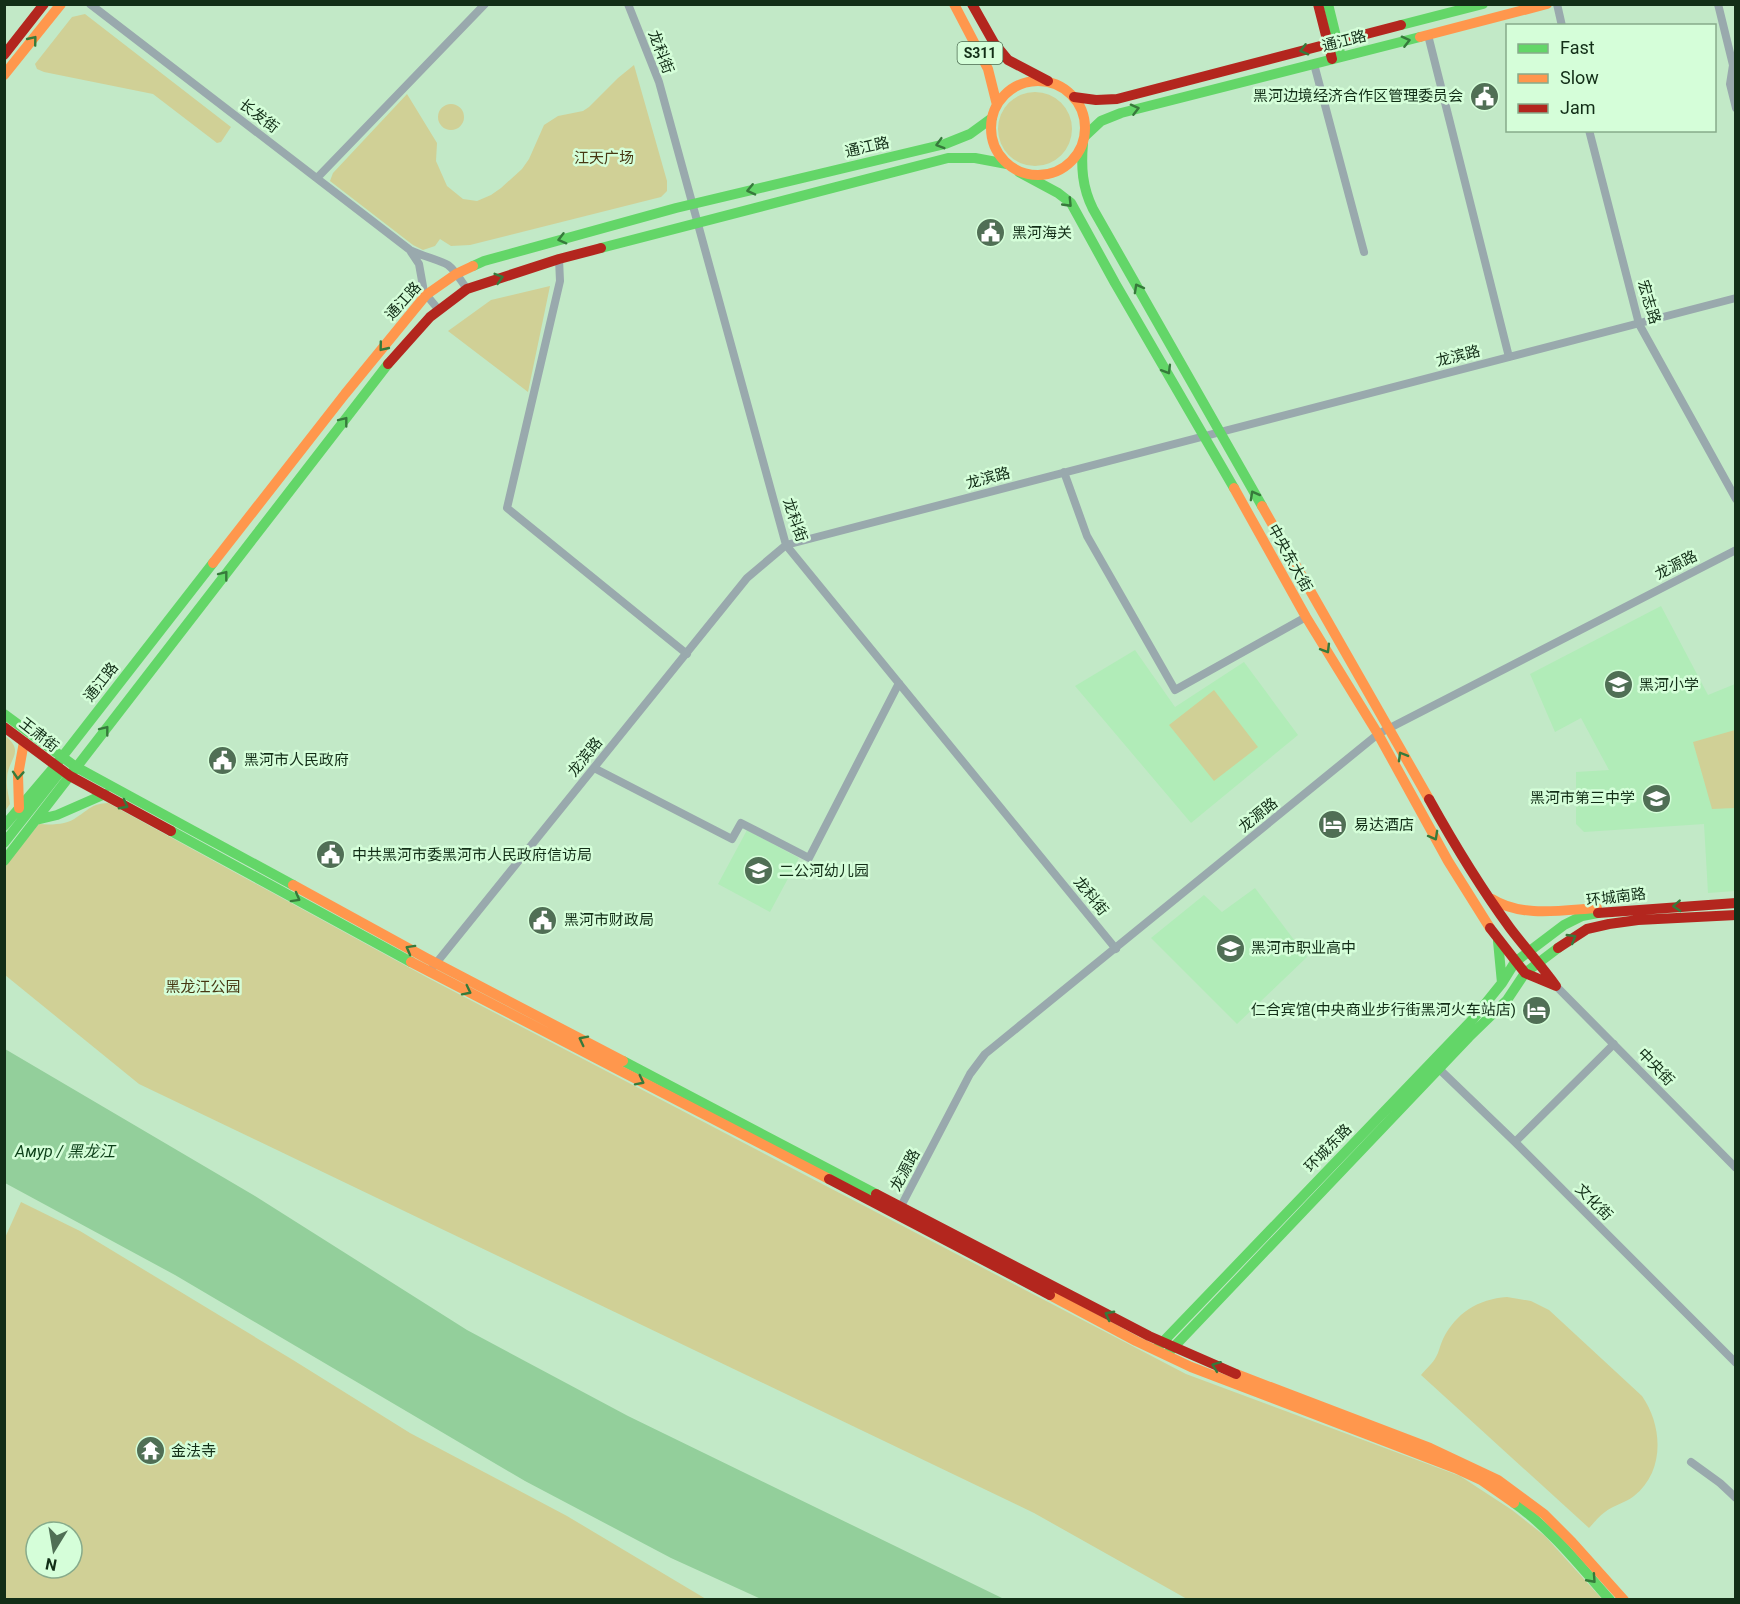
<svg xmlns="http://www.w3.org/2000/svg" width="1740" height="1604" font-family="Roboto,'Noto Sans SC',sans-serif">
  <style>
    .built { fill: #b1ecb8 }
    .green { fill: #d0d096; fill-rule: evenodd }
    .water { fill: #93cf9b }
    .lines { fill: none; stroke-linecap: round; stroke-linejoin: round }
    .street { stroke: #99a9ad; stroke-width: 8 }
    .fast { stroke: #63d668; stroke-width: 10 }
    .slow { stroke: #ff974d; stroke-width: 10 }
    .jam { stroke: #b3261e; stroke-width: 10 }
    .oneway { stroke: #367a3b }
    .labels { text-anchor: middle; stroke-width: 5; stroke-linejoin: round; paint-order: stroke }
    .shield { fill: #d5fed9; stroke: #4c6c51; stroke-width: 1.5 }
    .shield-label { font-size: 14px; font-weight: bold; fill: #122e17 }
    .street-label { font-size: 15px; fill: #122e17; stroke: #d5fed9 }
    .poi-label { font-size: 15px; fill: #122e17; stroke: #d5fed9; text-anchor: start }
    .park-label { font-size: 15px; fill: #473813; stroke: #d5fed9 }
    .water-label { font-size: 16px; font-style: italic; fill: #0c3f18; stroke: #d5fed9 }
  </style>
  <rect width="100%" height="100%" fill="#c2e9c7"/>
  <path class="built" d="M1661,606L1708,695L1735,684V891L1708,893L1704,824L1584,832L1576,824V772L1609,770L1581,718L1555,732L1530,674Z
    M1135,650L1175,707L1244,662L1298,735L1191,823L1075,686Z
    M747,830L799,858L770,912L718,884Z
    M1255,888L1307,957L1237,1024L1151,938L1204,895L1222,912Z"/>
  <path class="green" d="M85,14L231,127L221,142L217,143L153,94L44,72L37,69L35,64L72,17Z
    M634,65L667,181V191L661,197L470,245L451,246L440,239L435,246L423,250L413,245L330,181L333,173L407,94L437,143L436,161L447,186L463,199L477,201L491,195L501,188L522,169L529,159L544,125L558,116L583,111L589,107L618,78Z
    M998 129a37 37 0 1 1 74 0a37 37 0 1 1-74 0Z
    M438 117a13 13 0 1 1 26 0a13 13 0 1 1-26 0Z
    M550,286L528,392L448,331L491,300Z
    M1214,690L1258,747L1214,781L1169,725Z
    M1735,730V808L1712,809L1693,742Z
    M4,735C27,752 7,759 7,779C6,787 9,796 10,804L5,811Z
    M108,803L430,979L1186,1374L1460,1476L1512,1510L1545,1536L1602,1599H1187L1034,1513L139,1084L5,975L4,867L39,824C51,825 67,825 77,817C90,809 91,804 108,803Z
    M21,1202L80,1231L293,1360L410,1433L567,1516L706,1599H5L4,1240ZM36,1532H72V1568H36Z
    M1507,1297L1531,1301L1549,1310L1642,1396C1663,1426 1665,1472 1634,1496C1625,1503 1614,1505 1605,1512C1599,1516 1594,1523 1589,1528L1421,1375C1426,1369 1433,1363 1436,1357C1439,1352 1440,1345 1443,1339C1456,1313 1478,1299 1507,1297Z"/>
  <path class="water" d="M5,1049L255,1196L467,1330L628,1416L1004,1599H761L671,1558L525,1481L175,1275L5,1183Z"/>
  <g class="lines">
    <path class="street" d="M90,4L410,250C422,256 439,260 448,265C456,271 461,281 467,289
      M628,4L659,82L786,545L1116,949
      M1557,4L1562,26
      M1718,4L1733,65L1730,84L1736,108
      M1428,35L1509,357
      M1314,64L1364,252
      M1589,130L1639,324L1736,499
      M317,178L485,4
      M411,252L419,264L424,292L438,309
      M559,259L560,281L507,508L687,654
      M1064,472L1087,536L1175,690L1306,617
      M594,768L732,839L741,823L809,858L899,683
      M429,972L747,578L786,545L1736,298
      M1556,986L1736,1168
      M1436,1066L1515,1142L1736,1363
      M1515,1142L1614,1044
      M899,1210L970,1074L985,1054L1378,734L1736,550
      M1691,1462L1720,1483L1736,1498"/>
    <path class="fast" d="M1328,4L1341,57
      M1401,25L1483,4
      M1085,136L1101,121L1121,113L1420,37
      M1083,143C1081,167 1082,187 1093,209L1262,506
      M1019,172L1058,193L1071,203L1115,283L1234,488
      M601,248L948,158H975L1007,164
      M473,266L484,261L676,208L945,144L970,134L992,118
      M4,714L76,767L293,885
      M36,820L57,815L105,794
      M4,826L55,766L213,563
      M171,831L411,962
      M4,843L60,772
      M4,861L388,364
      M1498,941L1502,983
      M623,1061L876,1194
      M1158,1347L1473,1019L1502,983L1515,962L1564,925L1582,916L1598,913
      M1169,1352L1469,1037L1507,1000L1525,973L1558,948
      M1514,1503C1551,1529 1580,1566 1610,1600"/>
    <path class="slow" d="M954,4L988,69L997,105
      M1420,37L1547,4
      M4,75L61,4
      M991 128a47 47 0 1 1 94 0a47 47 0 1 1-94 0Z
      M1234,488L1306,617L1378,734L1448,861L1490,928
      M1262,506L1429,799
      M213,563L345,394L426,295L456,274L473,266
      M19,808L18,775L24,742
      M293,885L426,958L623,1061
      M1492,899C1522,918 1563,910 1597,908
      M411,962L829,1179
      M1050,1295L1136,1341L1191,1367L1455,1468L1481,1480L1514,1503
      M1236,1374L1430,1448L1498,1480L1544,1514L1572,1542L1624,1600"/>
    <path class="jam" d="M972,4L994,43L1008,60L1048,81
      M1318,4L1332,59
      M4,55L44,4
      M1074,97L1096,100L1117,99L1401,25
      M388,364L430,317L467,289L559,259L601,248
      M4,727L70,776L171,831
      M1429,799C1454,844 1480,887 1510,928C1525,948 1542,966 1556,986L1525,973L1490,928
      M1598,913L1736,903
      M1558,948L1587,929L1609,924L1638,920L1736,915
      M829,1179L1050,1295
      M876,1194L1149,1336L1236,1374"/>
  </g>
  <defs><path id="oneway-chevron" d="M-2-3.5L2.5 0L-2 3.5" fill="none" stroke-width="1.6" stroke-linecap="round" stroke-linejoin="round" transform="scale(1.5)"/></defs>
  <g class="oneway">
    <use href="#oneway-chevron" transform="translate(33 40) rotate(-51)"/>
    <use href="#oneway-chevron" transform="translate(1406 41) rotate(-14)"/>
    <use href="#oneway-chevron" transform="translate(1304 50) rotate(166)"/>
    <use href="#oneway-chevron" transform="translate(1135 109) rotate(-14)"/>
    <use href="#oneway-chevron" transform="translate(940 144) rotate(164)"/>
    <use href="#oneway-chevron" transform="translate(751 190) rotate(167)"/>
    <use href="#oneway-chevron" transform="translate(1068 203) rotate(46)"/>
    <use href="#oneway-chevron" transform="translate(562 239) rotate(165)"/>
    <use href="#oneway-chevron" transform="translate(499 278) rotate(-17)"/>
    <use href="#oneway-chevron" transform="translate(1138 288) rotate(-119)"/>
    <use href="#oneway-chevron" transform="translate(383 347) rotate(129)"/>
    <use href="#oneway-chevron" transform="translate(1167 370) rotate(59)"/>
    <use href="#oneway-chevron" transform="translate(344 421) rotate(-52)"/>
    <use href="#oneway-chevron" transform="translate(1254 495) rotate(-119)"/>
    <use href="#oneway-chevron" transform="translate(224 575) rotate(-52)"/>
    <use href="#oneway-chevron" transform="translate(1326 649) rotate(59)"/>
    <use href="#oneway-chevron" transform="translate(105 730) rotate(-52)"/>
    <use href="#oneway-chevron" transform="translate(1402 756) rotate(-120)"/>
    <use href="#oneway-chevron" transform="translate(18 775) rotate(94)"/>
    <use href="#oneway-chevron" transform="translate(124 805) rotate(28)"/>
    <use href="#oneway-chevron" transform="translate(1434 836) rotate(61)"/>
    <use href="#oneway-chevron" transform="translate(296 898) rotate(29)"/>
    <use href="#oneway-chevron" transform="translate(1677 906) rotate(177)"/>
    <use href="#oneway-chevron" transform="translate(1572 938) rotate(-31)"/>
    <use href="#oneway-chevron" transform="translate(410 949) rotate(-151)"/>
    <use href="#oneway-chevron" transform="translate(467 991) rotate(27)"/>
    <use href="#oneway-chevron" transform="translate(583 1040) rotate(-153)"/>
    <use href="#oneway-chevron" transform="translate(640 1081) rotate(27)"/>
    <use href="#oneway-chevron" transform="translate(1109 1315) rotate(-152)"/>
    <use href="#oneway-chevron" transform="translate(1216 1366) rotate(-159)"/>
    <use href="#oneway-chevron" transform="translate(1592 1579) rotate(48)"/>
  </g>
  <defs>
    <symbol id="civic-disc" viewBox="-11 -11 22 22"><circle r="9.5" fill="#506f55" stroke="#d5fed9"/><path d="M-.6-6.5H3V-4.5H.6V-3L4-1V1h2V6H-6V1h2V-1L-.6-3ZM-1.2 2.5V6h2.4V2.5Z" fill="#fff"/></symbol>
    <symbol id="school-disc" viewBox="-11 -11 22 22"><circle r="9.5" fill="#506f55" stroke="#d5fed9"/><path d="M0-5L7-2L0 1L-7-2ZM-4 1L0 2.5L4 1V4Q0 6-4 4Z" fill="#fff"/></symbol>
    <symbol id="hotel-disc" viewBox="-11 -11 22 22"><circle r="9.5" fill="#506f55" stroke="#d5fed9"/><path d="M-6-4.5h1.5V1H6V5H4.5V3h-9V5H-6ZM-4 0a1.8 1.8 0 1 1 3.6 0ZM.5 0V-2.5h3Q6-2.5 6 0Z" fill="#fff"/></symbol>
    <symbol id="temple-disc" viewBox="-11 -11 22 22"><circle r="9.5" fill="#506f55" stroke="#d5fed9"/><path d="M0-6L5-2H3V0L6.5 2.5H4V6H1.5V3h-3V6H-4V2.5H-6.5L-3 0V-2H-5Z" fill="#fff"/></symbol>
  </defs>
  <g fill-rule="evenodd">
    <use href="#civic-disc" x="1468" y="80" width="33" height="33"/>
    <use href="#civic-disc" x="974" y="216" width="33" height="33"/>
    <use href="#school-disc" x="1602" y="668" width="33" height="33"/>
    <use href="#civic-disc" x="206" y="744" width="33" height="33"/>
    <use href="#school-disc" x="1640" y="782" width="33" height="33"/>
    <use href="#hotel-disc" x="1316" y="808" width="33" height="33"/>
    <use href="#civic-disc" x="314" y="838" width="33" height="33"/>
    <use href="#school-disc" x="742" y="854" width="33" height="33"/>
    <use href="#civic-disc" x="526" y="904" width="33" height="33"/>
    <use href="#school-disc" x="1214" y="932" width="33" height="33"/>
    <use href="#hotel-disc" x="1520" y="994" width="33" height="33"/>
    <use href="#temple-disc" x="134" y="1434" width="33" height="33"/>
  </g>
  <g class="labels">
    <rect class="shield" x="957.5" y="42" width="45" height="22" rx="4.5"/>
    <g class="shield-label">
      <text x="980" y="58">S311</text>
    </g>
    <g class="street-label">
      <text transform="translate(1344 41) rotate(-14)" y="5">通江路</text>
      <text transform="translate(661 52) rotate(69)" y="5">龙科街</text>
      <text transform="translate(259 116) rotate(37)" y="5">长发街</text>
      <text transform="translate(867 147) rotate(-13)" y="5">通江路</text>
      <text transform="translate(403 301) rotate(-48)" y="5">通江路</text>
      <text transform="translate(1649 302) rotate(73)" y="5">宏志路</text>
      <text transform="translate(1458 356) rotate(-14)" y="5">龙滨路</text>
      <text transform="translate(988 478) rotate(-15)" y="5">龙滨路</text>
      <text transform="translate(795 520) rotate(71)" y="5">龙科街</text>
      <text transform="translate(1290 558) rotate(61)" y="5">中央东大街</text>
      <text transform="translate(1676 565) rotate(-27)" y="5">龙源路</text>
      <text transform="translate(101 682) rotate(-52)" y="5">通江路</text>
      <text transform="translate(39 735) rotate(38)" y="5">王肃街</text>
      <text transform="translate(585 757) rotate(-51)" y="5">龙滨路</text>
      <text transform="translate(1258 815) rotate(-39)" y="5">龙源路</text>
      <text transform="translate(1091 896) rotate(51)" y="5">龙科街</text>
      <text transform="translate(1616 897) rotate(-7)" y="5">环城南路</text>
      <text transform="translate(1656 1067) rotate(46)" y="5">中央街</text>
      <text transform="translate(1328 1148) rotate(-46)" y="5">环城东路</text>
      <text transform="translate(905 1170) rotate(-62)" y="5">龙源路</text>
      <text transform="translate(1594 1202) rotate(45)" y="5">文化街</text>
    </g>
    <g class="poi-label">
      <text x="1463" y="101" text-anchor="end">黑河边境经济合作区管理委员会</text>
      <text x="1012" y="238">黑河海关</text>
      <text x="1639" y="690">黑河小学</text>
      <text x="244" y="765">黑河市人民政府</text>
      <text x="1635" y="803" text-anchor="end">黑河市第三中学</text>
      <text x="1354" y="830">易达酒店</text>
      <text x="352" y="860">中共黑河市委黑河市人民政府信访局</text>
      <text x="779" y="876">二公河幼儿园</text>
      <text x="564" y="925">黑河市财政局</text>
      <text x="1251" y="953">黑河市职业高中</text>
      <text x="1516" y="1015" text-anchor="end">仁合宾馆(中央商业步行街黑河火车站店)</text>
      <text x="171" y="1456">金法寺</text>
    </g>
    <g class="park-label">
      <text x="604" y="163">江天广场</text>
      <text x="203" y="992">黑龙江公园</text>
    </g>
    <g class="water-label">
      <text x="65" y="1157">Амур / 黑龙江</text>
    </g>
  </g>
  <rect width="1740" height="1604" fill="none" stroke="#122e17" stroke-width="12"/>
  <rect x="1506" y="24" width="210" height="108" fill="#d5fed9" stroke="#87ab8b" stroke-width="1.5"/>
  <rect x="1518" y="44" width="30" height="9" fill="#63d668" stroke="#87ab8b" stroke-width="1.5"/>
  <text x="1560" y="54" font-size="18" fill="#122e17">Fast</text>
  <rect x="1518" y="74" width="30" height="9" fill="#ff974d" stroke="#87ab8b" stroke-width="1.5"/>
  <text x="1560" y="84" font-size="18" fill="#122e17">Slow</text>
  <rect x="1518" y="104" width="30" height="9" fill="#b3261e" stroke="#87ab8b" stroke-width="1.5"/>
  <text x="1560" y="114" font-size="18" fill="#122e17">Jam</text>
  <g transform="translate(54 1550) rotate(191)"><circle r="28" fill="#d5fed9" stroke="#87ab8b" stroke-width="1.5"/>
  <path d="M0-4.5L10 22L0 15L-10 22Z" fill="#506f55"/>
  <text y="-9" font-size="16" font-weight="bold" text-anchor="middle" fill="#122e17">N</text>
  </g>
</svg>
